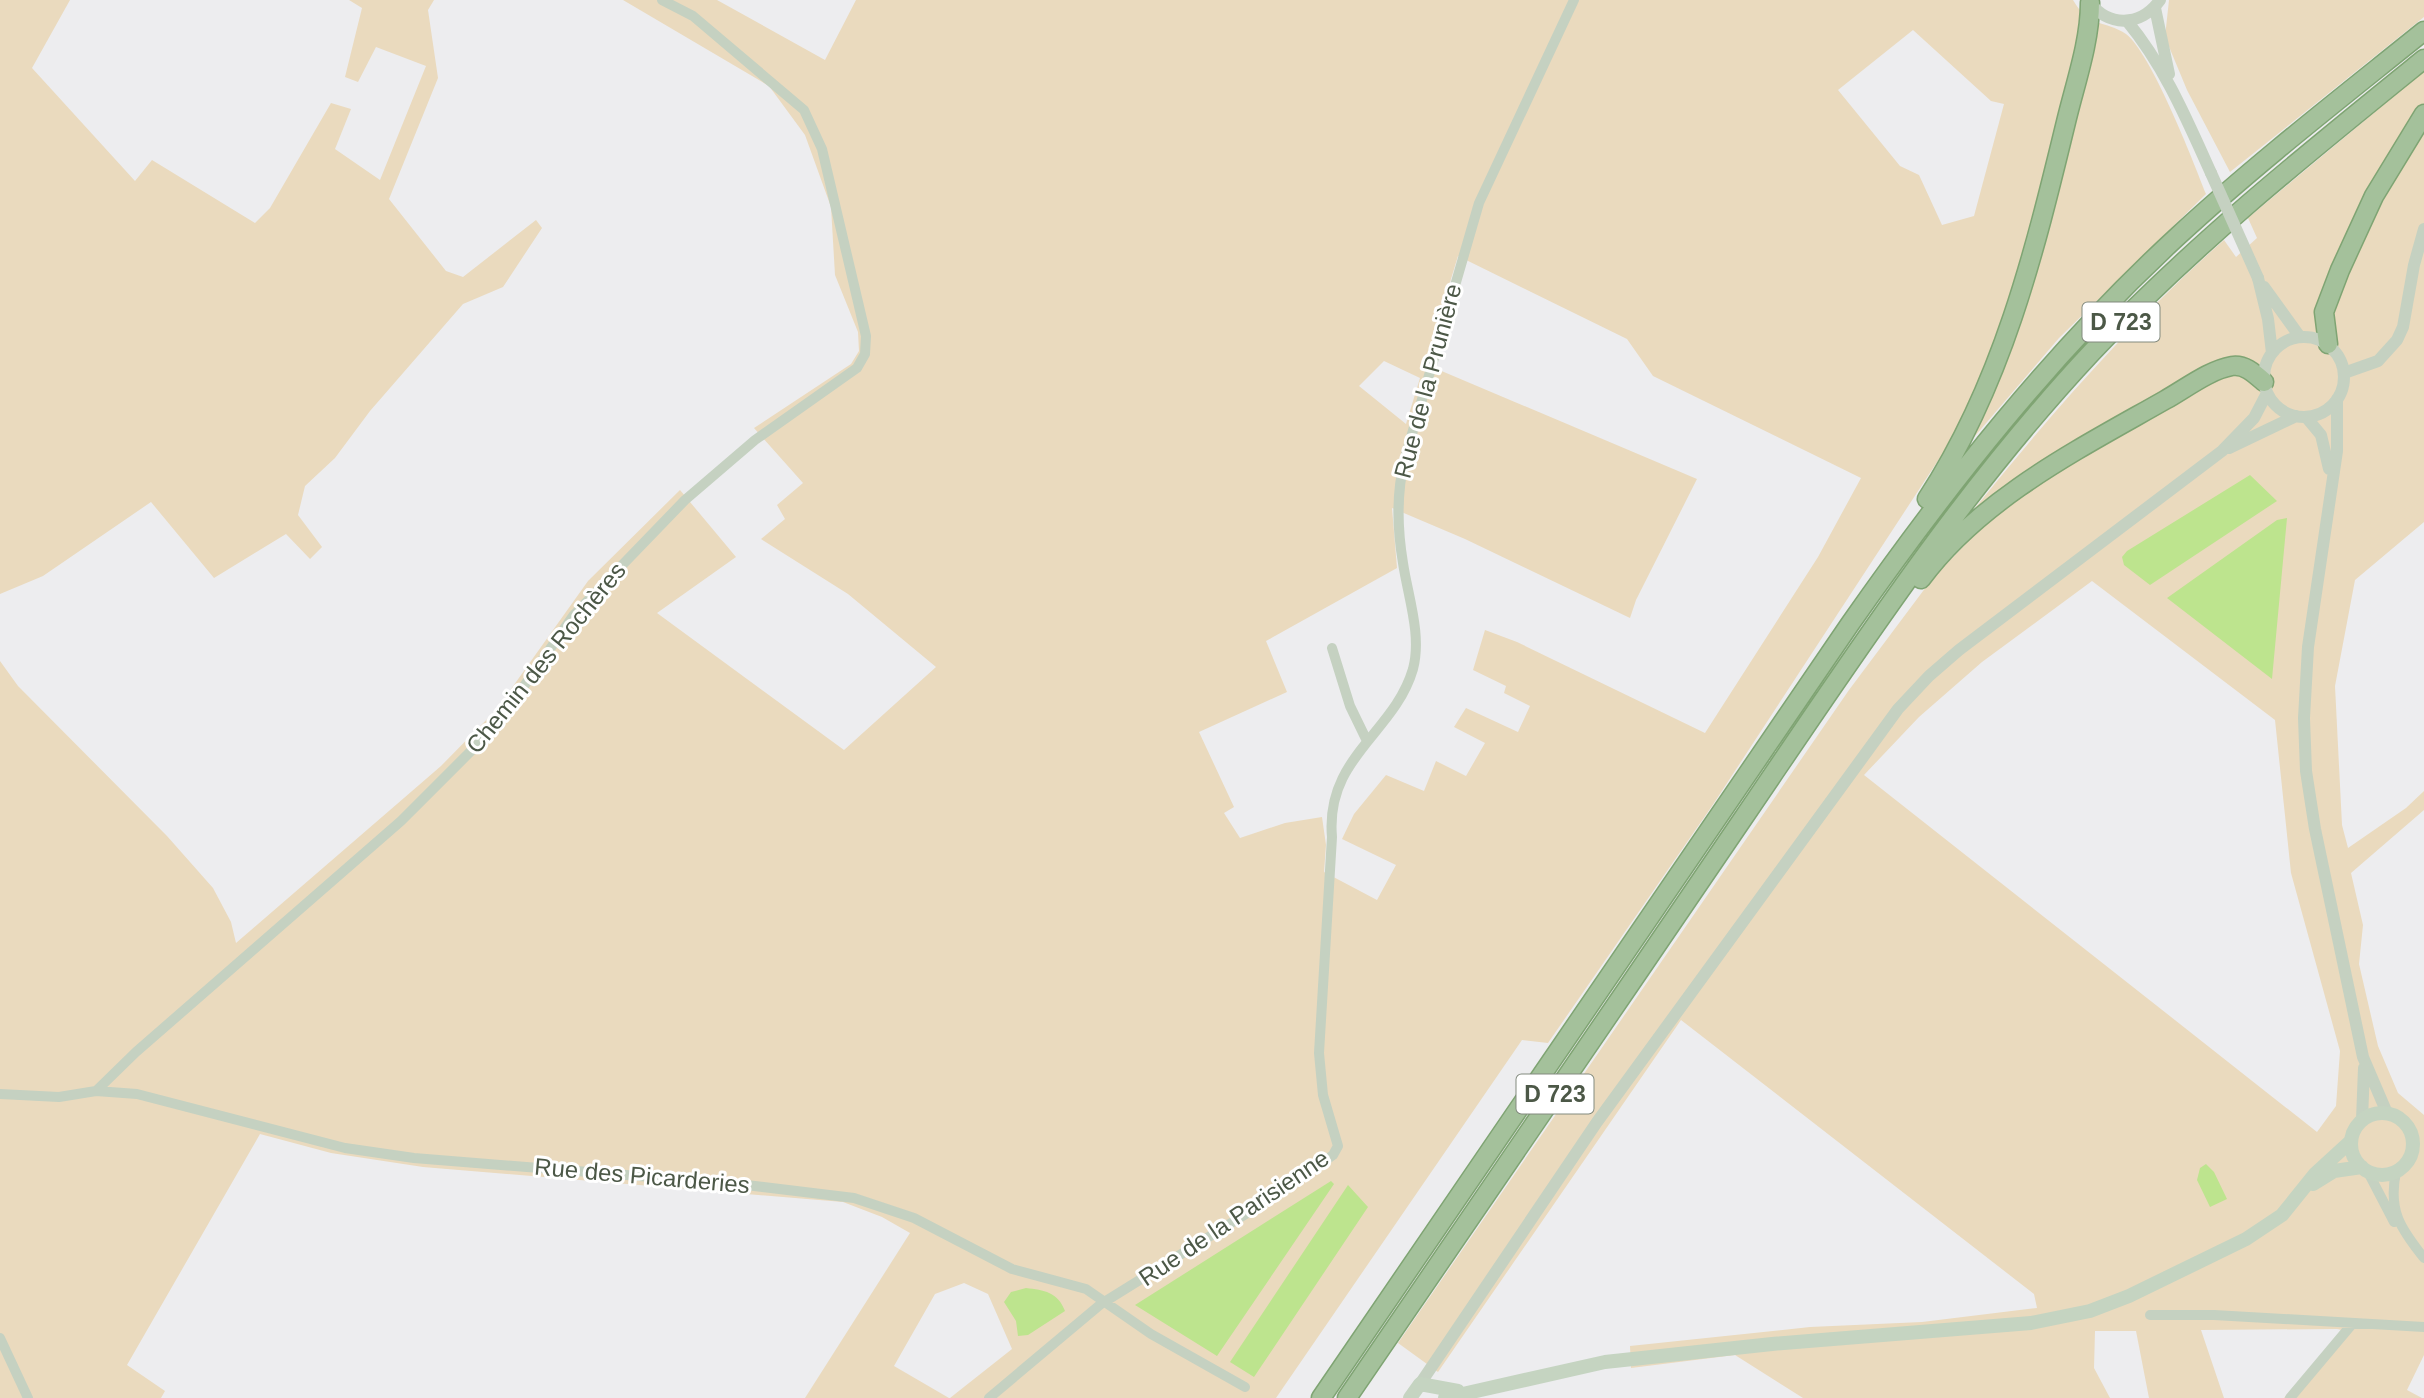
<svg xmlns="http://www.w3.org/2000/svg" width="2424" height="1398" font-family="Arial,sans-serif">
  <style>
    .green { fill: #eadabe; fill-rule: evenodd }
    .water { fill: #bde48e }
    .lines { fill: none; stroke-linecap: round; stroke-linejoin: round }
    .trunk-casing { stroke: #7fa473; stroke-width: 21 }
    .minor { stroke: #c5d1c1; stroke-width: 10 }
    .tertiary { stroke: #c5d1c1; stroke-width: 12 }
    .secondary { stroke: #c5d4c1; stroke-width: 14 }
    .trunk { stroke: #a4c19b; stroke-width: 18 }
    .tertiary-bridge { stroke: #c5d1c1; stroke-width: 12 }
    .labels { text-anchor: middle; stroke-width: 6; stroke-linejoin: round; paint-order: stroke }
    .shield { fill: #fff; stroke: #828a7e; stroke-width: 2 }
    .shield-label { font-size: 23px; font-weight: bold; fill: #4c5847 }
    .street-label { font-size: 24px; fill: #4c5847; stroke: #fff }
  </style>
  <rect width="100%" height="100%" fill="#ededef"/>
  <path class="green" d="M0,0H70L32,68L135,181L152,160L255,223L270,208L331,103L351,109L335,149L380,180L426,66L376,47L358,82L345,77L362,8L349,0H434L428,10L438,78L389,199L446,271L463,277L536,220L542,228L503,287L463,304L370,411L335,458L305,486L298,515L322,547L310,559L286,534L214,578L151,502L43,576L0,594Z
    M623,0H717L825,60L856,0H2073C2089,28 2105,20 2126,34C2151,53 2193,160 2206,194L2059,338L1963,450L1939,459L1712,806L1548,1043L1522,1040L1276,1398H950L1012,1349L988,1294L964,1283L935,1294L894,1366L949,1398H805L910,1233L882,1217L843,1202L423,1167L331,1153L260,1134L127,1365L165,1391L161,1398H0V661L18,686L167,836L213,888L231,922L236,943L441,766L496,710L588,581L680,490L736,557L657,613L844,750L936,667L848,594L761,539L785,519L777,505L803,483L754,428L851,364L859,351L858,332L835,275L831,207L805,135L769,86ZM1913,30L1991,101L2004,104L1974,216L1942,225L1919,175L1900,166L1838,90ZM1458,256L1627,339L1653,376L1861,478L1818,557L1705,733L1517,642L1485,630L1473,670L1506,686L1504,693L1530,706L1518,732L1466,708L1454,727L1485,743L1466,776L1436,761L1424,791L1386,775L1354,814L1342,839L1396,865L1377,900L1324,872L1326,845L1322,817L1285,823L1240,838L1224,813L1234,807L1199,732L1287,692L1266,641L1397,568L1392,508L1465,539L1630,618L1636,600L1697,479L1425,364ZM1384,361L1420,378L1406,424L1359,386Z
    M2169,0H2424V17L2230,172L2187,90L2165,37Z
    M2424,71V522L2355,580L2335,686L2342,825L2348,848L2406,808L2424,791V810L2351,873L2363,925L2359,964L2378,1046L2398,1093L2424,1115V1355L2407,1390L2422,1398H2284L2342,1330L2337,1329L2201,1330L2224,1398H2149L2136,1331H2095L2094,1368L2110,1398H1803L1735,1355L1631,1368L1630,1346L1810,1327L1922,1322L2037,1308L2034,1294L1681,1020L1438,1372L1398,1343L1849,690L1932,579L1980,529L1971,513C2049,416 2130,323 2224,240L2236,257L2257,238L2248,218ZM2092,581L2275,720L2291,873L2340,1051L2336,1106L2317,1132L1864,775L1919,717L1982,662Z"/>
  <path class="water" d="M2250,475L2277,501L2150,585L2124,565L2122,557L2127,551Z
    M2287,518L2272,679L2167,598L2277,520Z
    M2206,1164L2214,1172L2227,1199L2210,1207L2197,1180L2200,1168Z
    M1331,1181L1334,1184L1217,1356L1135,1305Z
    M1348,1185L1368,1207L1254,1377L1230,1362Z
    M1026,1288C1044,1290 1058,1292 1065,1311L1028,1335L1018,1336L1016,1321L1004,1302L1011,1292Z"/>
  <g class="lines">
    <defs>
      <path id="trunk" d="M2328,344L2324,312L2340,270L2374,196L2424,114
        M1927,499C2002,384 2034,254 2066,122C2075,84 2090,42 2090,3
        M1921,579C1981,498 2079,449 2165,400C2185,389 2209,370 2232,366C2245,364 2255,374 2264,382
        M1321,1398L1850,624C1948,484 2053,351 2179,235C2257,163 2341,98 2424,31
        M1347,1398C1479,1205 1612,1011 1744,817C1853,657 1959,494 2092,352C2194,244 2309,152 2424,59"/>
    </defs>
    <use href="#trunk" class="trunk-casing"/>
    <path class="minor" d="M1332,648L1350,706L1367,741
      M96,1091L136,1052L401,821L474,748L501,719L573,616L685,500L755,440L857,368L865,354L866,336L822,149L804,110L693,16L662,0
      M0,1094L59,1097L96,1091L137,1094L345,1148L414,1158L738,1184L854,1198L914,1218L1012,1269L1086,1289L1151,1334L1245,1387
      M2368,1172L2394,1222
      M2396,1172C2388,1210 2400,1228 2424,1258
      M2150,1315H2214L2424,1327
      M0,1338L28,1398
      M989,1398L1101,1304L1286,1189L1333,1155L1338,1146L1323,1095L1319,1053L1332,837C1325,757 1394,734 1413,669C1422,635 1408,597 1403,563C1397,527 1396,494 1405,458L1479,203L1574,0
      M2290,1398L2353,1323"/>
    <path class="tertiary" d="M2088,0C2107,28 2141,27 2160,0
      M2155,8L2169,74
      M2127,21C2165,67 2187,120 2211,173
      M2258,278L2268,319L2272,353
      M2264,287L2300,337
      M2264 377a40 40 0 1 1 80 0a40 40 0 1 1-80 0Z
      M2344,373L2378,361L2397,340L2403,327L2414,265L2424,229
      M2337,399V451L2308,647L2304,718L2306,771L2315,829L2363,1057L2387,1113
      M2306,417L2321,435L2329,469
      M2229,448L2296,416
      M2362,1120L2364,1068
      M1420,1384L1597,1122L1898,709L1929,676L1959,650L2222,451L2254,418L2267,393"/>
    <path class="secondary" d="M2351 1144a31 31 0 1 1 62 0a31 31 0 1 1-62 0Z
      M2313,1184L2334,1171L2362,1167
      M1410,1398L1420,1384L1458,1391
      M1445,1398L1605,1362L1772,1344L2031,1323L2090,1311L2129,1296L2246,1239L2282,1215L2315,1174L2351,1141"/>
    <use href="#trunk" class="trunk"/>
    <path class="tertiary-bridge" d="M2211,173L2258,278"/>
  </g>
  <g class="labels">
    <g class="shield">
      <rect x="2082.5" y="302.5" width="77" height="39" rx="5"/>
      <rect x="1516.5" y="1074.5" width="77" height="39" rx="5"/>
    </g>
    <g class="shield-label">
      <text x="2121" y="330">D 723</text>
      <text x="1555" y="1102">D 723</text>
    </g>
    <g class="street-label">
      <text transform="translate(1428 381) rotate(-75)" y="8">Rue de la Prunière</text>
      <text transform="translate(546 658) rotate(-51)" y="8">Chemin des Rochères</text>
      <text transform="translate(642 1176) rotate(5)" y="8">Rue des Picarderies</text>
      <text transform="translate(1234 1218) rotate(-34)" y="8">Rue de la Parisienne</text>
    </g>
  </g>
</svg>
